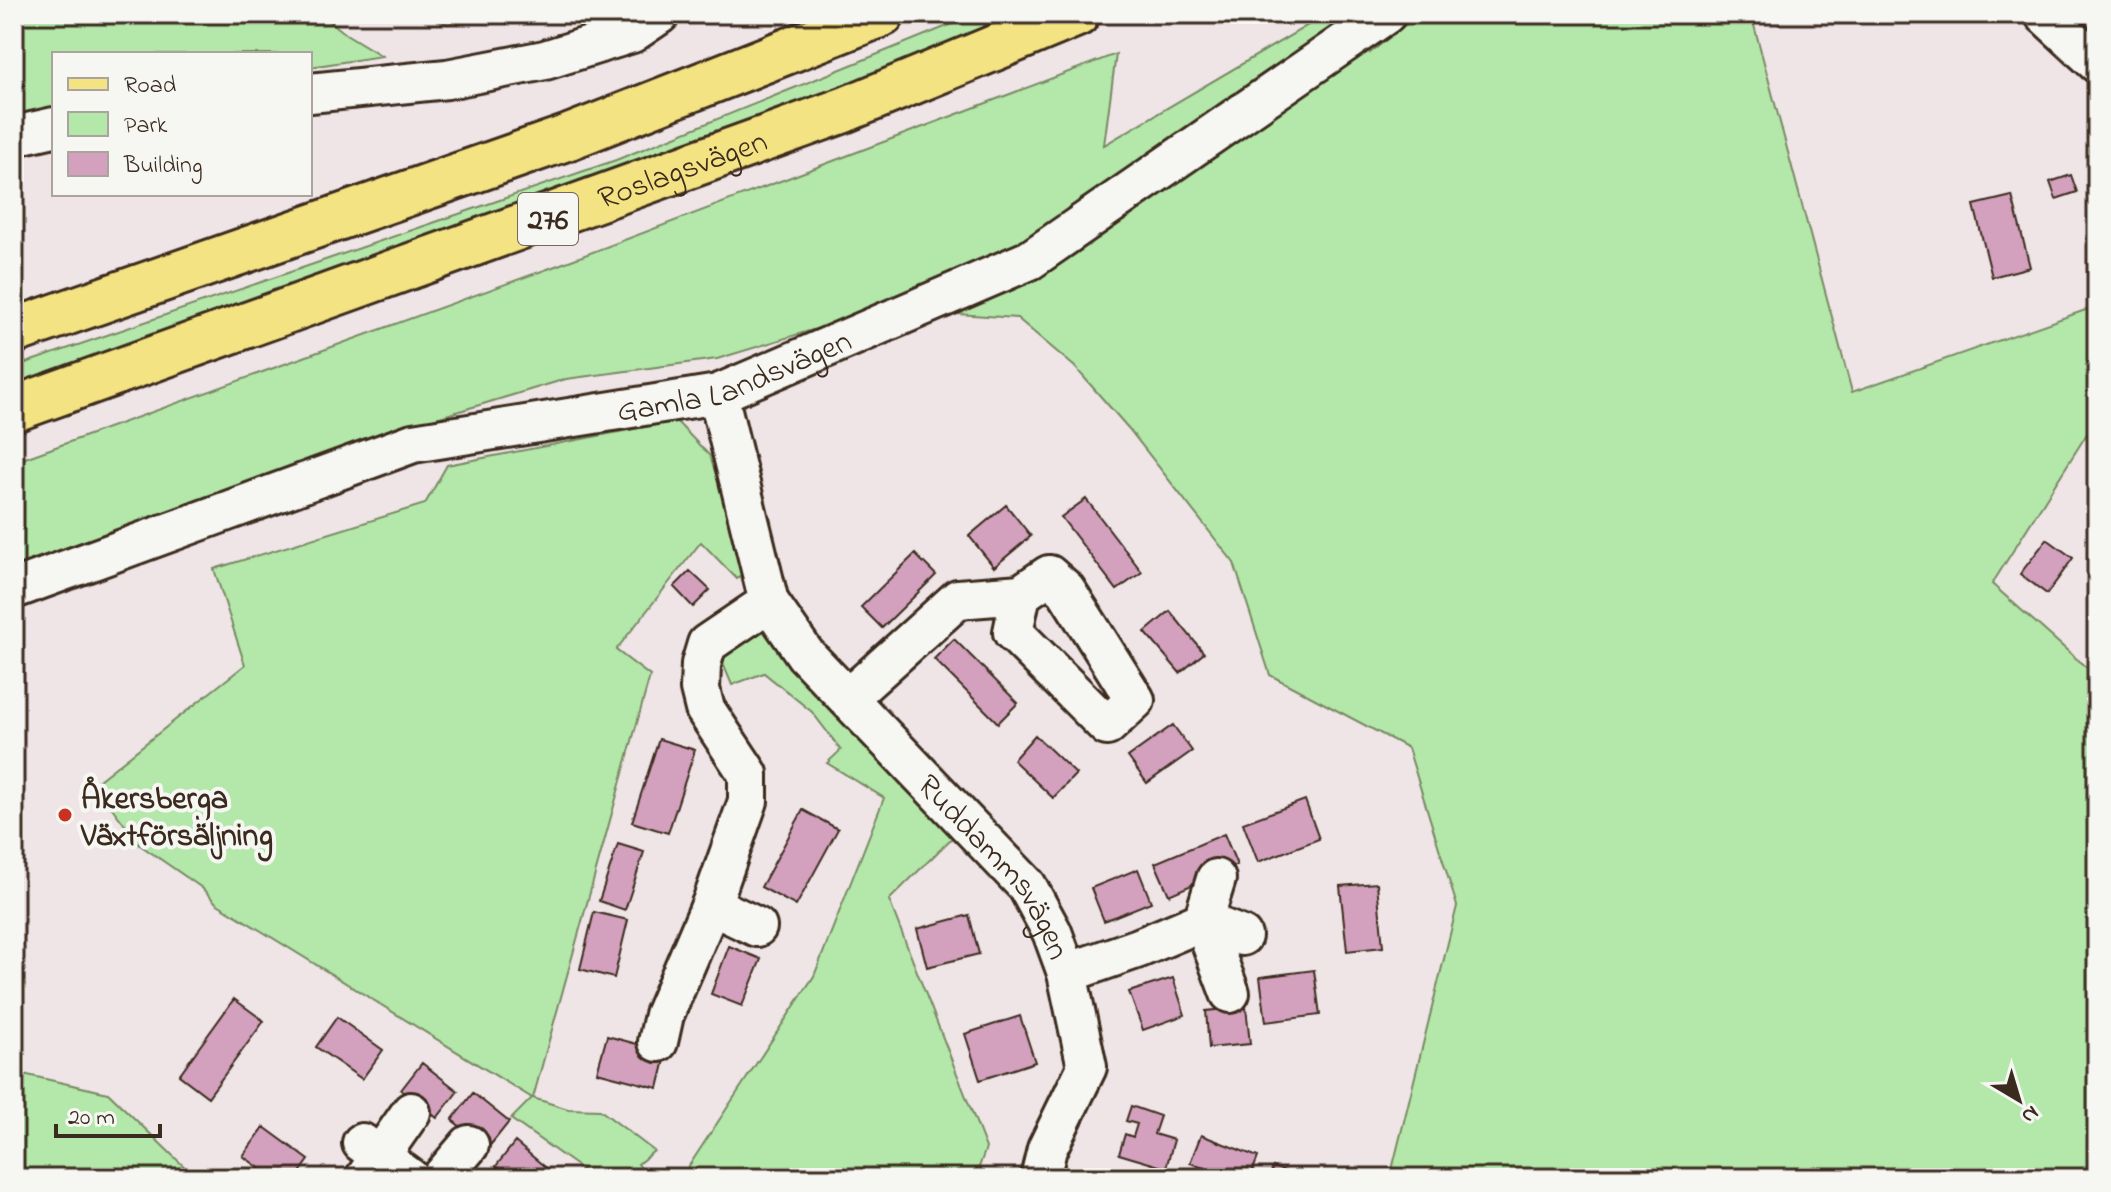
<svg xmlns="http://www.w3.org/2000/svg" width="2111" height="1192" font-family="'Indie Flower',sans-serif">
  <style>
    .green { fill: #b4e8aa; stroke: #788964; stroke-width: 2 }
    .building { fill: #d3a1bd; stroke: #3b2a1e; stroke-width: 2 }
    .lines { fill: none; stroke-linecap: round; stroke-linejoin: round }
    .minor-casing { stroke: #3b2a1e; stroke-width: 44 }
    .major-casing { stroke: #3b2a1e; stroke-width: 50 }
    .minor { stroke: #f6f6f2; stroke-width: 38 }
    .major { stroke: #f4e382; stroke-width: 44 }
    .poi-dot { fill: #c8321e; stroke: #f6f6f2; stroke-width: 3 }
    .labels { text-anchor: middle; stroke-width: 8; stroke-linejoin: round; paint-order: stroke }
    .shield { fill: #f6f6f2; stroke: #73675e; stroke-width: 2 }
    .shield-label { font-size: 30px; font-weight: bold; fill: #3b2a1e }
    .street-label { font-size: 32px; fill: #3b2a1e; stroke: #f6f6f2 }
    .poi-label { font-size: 32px; font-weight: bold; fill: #3b2a1e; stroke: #f6f6f2; text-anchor: start }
  </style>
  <rect width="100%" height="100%" fill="#efe5e7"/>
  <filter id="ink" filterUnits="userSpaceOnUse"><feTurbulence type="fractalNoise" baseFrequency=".0125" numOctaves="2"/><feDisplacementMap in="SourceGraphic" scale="16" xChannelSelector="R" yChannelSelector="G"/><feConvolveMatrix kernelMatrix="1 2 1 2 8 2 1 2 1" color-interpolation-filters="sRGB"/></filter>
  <g filter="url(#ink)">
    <path class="green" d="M14,14H321L346,34L382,56L310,67V54H54V108L14,115Z
      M426,14H480L448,24Z
      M977,14H1023L847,88L14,387V367L616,160Z
      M1327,14H1363L1370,53L1419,14H1751L1852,392L2097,306V418L1992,584L2097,677V1178H1390L1457,906L1408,748L1270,675L1234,563L1129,429L1075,367L1017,318L881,309L717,359L566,379L433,419L14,566V462L553,267L1116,54L1104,145Z
      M676,421L710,456L746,569L737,579L701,542L616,650L650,676L533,1098L568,1109L600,1110L654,1151L638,1164L649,1178H594L511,1119L532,1098L216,903L202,888L140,845L94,784L245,665L214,569L425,504L447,465Z
      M765,616L956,834L889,900L986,1148L975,1178H681L814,976L884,798L827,763L841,750L812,712L764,673L732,685L721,659L742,633Z
      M14,1072L108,1093L196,1178H14Z"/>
    <path class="building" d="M2071,175L2077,192L2056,199L2050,182Z
      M2012,196L2030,267L1992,277L1974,205Z
      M1086,499L1142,572L1117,590L1061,517Z
      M1006,505L1031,536L994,567L969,536Z
      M2047,539L2073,558L2047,594L2020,574Z
      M915,554L936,575L882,628L861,607Z
      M690,571L710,590L693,607L674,587Z
      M1170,611L1204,653L1180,673L1145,632Z
      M954,639L1018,703L998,723L934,659Z
      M1173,725L1192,751L1147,783L1128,757Z
      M1035,735L1076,774L1053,798L1013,760Z
      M659,739L695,750L668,833L632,822Z
      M1305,800L1319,839L1258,862L1243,823Z
      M803,810L838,829L796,906L761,887Z
      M1224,834L1237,865L1169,895L1155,863Z
      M618,844L644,852L625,910L599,901Z
      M1138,869L1151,902L1104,921L1091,888Z
      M1377,883L1383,947L1347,951L1340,886Z
      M594,912L628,920L614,978L580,969Z
      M969,915L979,954L927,967L917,929Z
      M729,946L761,959L742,1006L711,994Z
      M1314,970L1320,1015L1266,1022L1260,977Z
      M1173,978L1185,1015L1143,1030L1129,992Z
      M234,999L264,1021L208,1097L179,1075Z
      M1246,1007L1250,1044L1209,1048L1206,1011Z
      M1020,1016L1035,1062L980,1080L965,1034Z
      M337,1017L383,1050L362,1079L316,1047Z
      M607,1036L667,1052L658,1088L597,1072Z
      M422,1063L458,1091L437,1118L401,1090Z
      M473,1093L509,1122L488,1148L452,1120Z
      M1131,1106L1160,1116L1154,1134L1174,1140L1166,1168L1119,1154L1125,1134L1133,1137L1137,1124L1126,1121Z
      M264,1127L309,1160L296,1178H273L243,1156Z
      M1201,1135L1258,1157L1250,1178H1230L1190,1163Z
      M515,1142L556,1176L554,1178H511L496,1166Z
      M1273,1167L1305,1178H1269Z"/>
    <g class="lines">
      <defs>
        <g id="minor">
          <path d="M2044,14L2097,63"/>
          <path d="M310,93L447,79L545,60L632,33L660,14"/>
          <path d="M14,136L54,127"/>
          <path id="s1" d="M718,394L769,602L805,654L1027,886L1052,932L1067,973L1087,1067L1047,1149L1040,1178"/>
          <path id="s2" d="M14,589L413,443L718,394L1030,260L1386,14"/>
          <path d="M848,698L958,599L1021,594L1049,575L1066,590L1135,700L1107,726L1013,632L1021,594"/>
          <path d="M1216,879L1203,921L1230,993"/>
          <path d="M711,905L757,927"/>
          <path d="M1067,973L1139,948L1203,921L1242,936"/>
          <path d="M658,1042L664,1015L711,905L748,801V774L705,709L700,689L701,664L707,644L769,602"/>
          <path d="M362,1143L410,1178"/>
          <path d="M365,1178L411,1112"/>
          <path d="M441,1178L469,1145"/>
        </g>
        <g id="major">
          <path d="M14,331L569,137L882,14"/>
          <path id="s3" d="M14,409L844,110L1077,14"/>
        </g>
      </defs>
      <use href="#minor" class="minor-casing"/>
      <use href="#major" class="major-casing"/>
      <use href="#minor" class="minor"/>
      <use href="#major" class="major"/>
    </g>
  </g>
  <circle class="poi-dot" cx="65" cy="815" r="8"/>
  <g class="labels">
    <rect class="shield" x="518" y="193" width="60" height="52" rx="6"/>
    <g class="shield-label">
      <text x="548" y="229">276</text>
    </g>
    <g class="street-label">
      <text dy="11" stroke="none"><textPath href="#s3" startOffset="710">Roslagsvägen</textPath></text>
      <text dy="11" stroke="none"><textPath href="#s2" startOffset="754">Gamla Landsvägen</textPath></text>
      <text dy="11" stroke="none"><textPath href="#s1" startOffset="564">Ruddammsvägen</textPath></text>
    </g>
    <g class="poi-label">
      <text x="81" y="808">Åkersberga<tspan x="81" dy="37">Växtförsäljning</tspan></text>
    </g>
  </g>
  <rect width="2111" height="1192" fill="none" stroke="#f6f6f2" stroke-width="48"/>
  <rect x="24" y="24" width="2063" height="1144" fill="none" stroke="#3b2a1e" stroke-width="3" filter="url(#ink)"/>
  <rect x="52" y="52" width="260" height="144" fill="#f6f6f2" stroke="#aba49d" stroke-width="2"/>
  <rect x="68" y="78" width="40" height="12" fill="#f4e382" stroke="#aba49d" stroke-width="2"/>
  <text x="124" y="92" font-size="24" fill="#3b2a1e">Road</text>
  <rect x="68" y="112" width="40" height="24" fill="#b4e8aa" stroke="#aba49d" stroke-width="2"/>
  <text x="124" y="132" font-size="24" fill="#3b2a1e">Park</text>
  <rect x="68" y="152" width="40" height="24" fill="#d3a1bd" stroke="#aba49d" stroke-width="2"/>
  <text x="124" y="172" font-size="24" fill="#3b2a1e">Building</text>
  <g transform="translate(2019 1100) rotate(142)" stroke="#f6f6f2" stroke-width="6" paint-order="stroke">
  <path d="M0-6L14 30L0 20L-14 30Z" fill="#3b2a1e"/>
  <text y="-12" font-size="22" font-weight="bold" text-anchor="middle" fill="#3b2a1e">N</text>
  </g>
  <path d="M56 1124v12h104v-12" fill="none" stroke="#3b2a1e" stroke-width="4"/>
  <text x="68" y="1124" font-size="24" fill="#3b2a1e" stroke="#f6f6f2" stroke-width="6" paint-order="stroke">20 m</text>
</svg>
